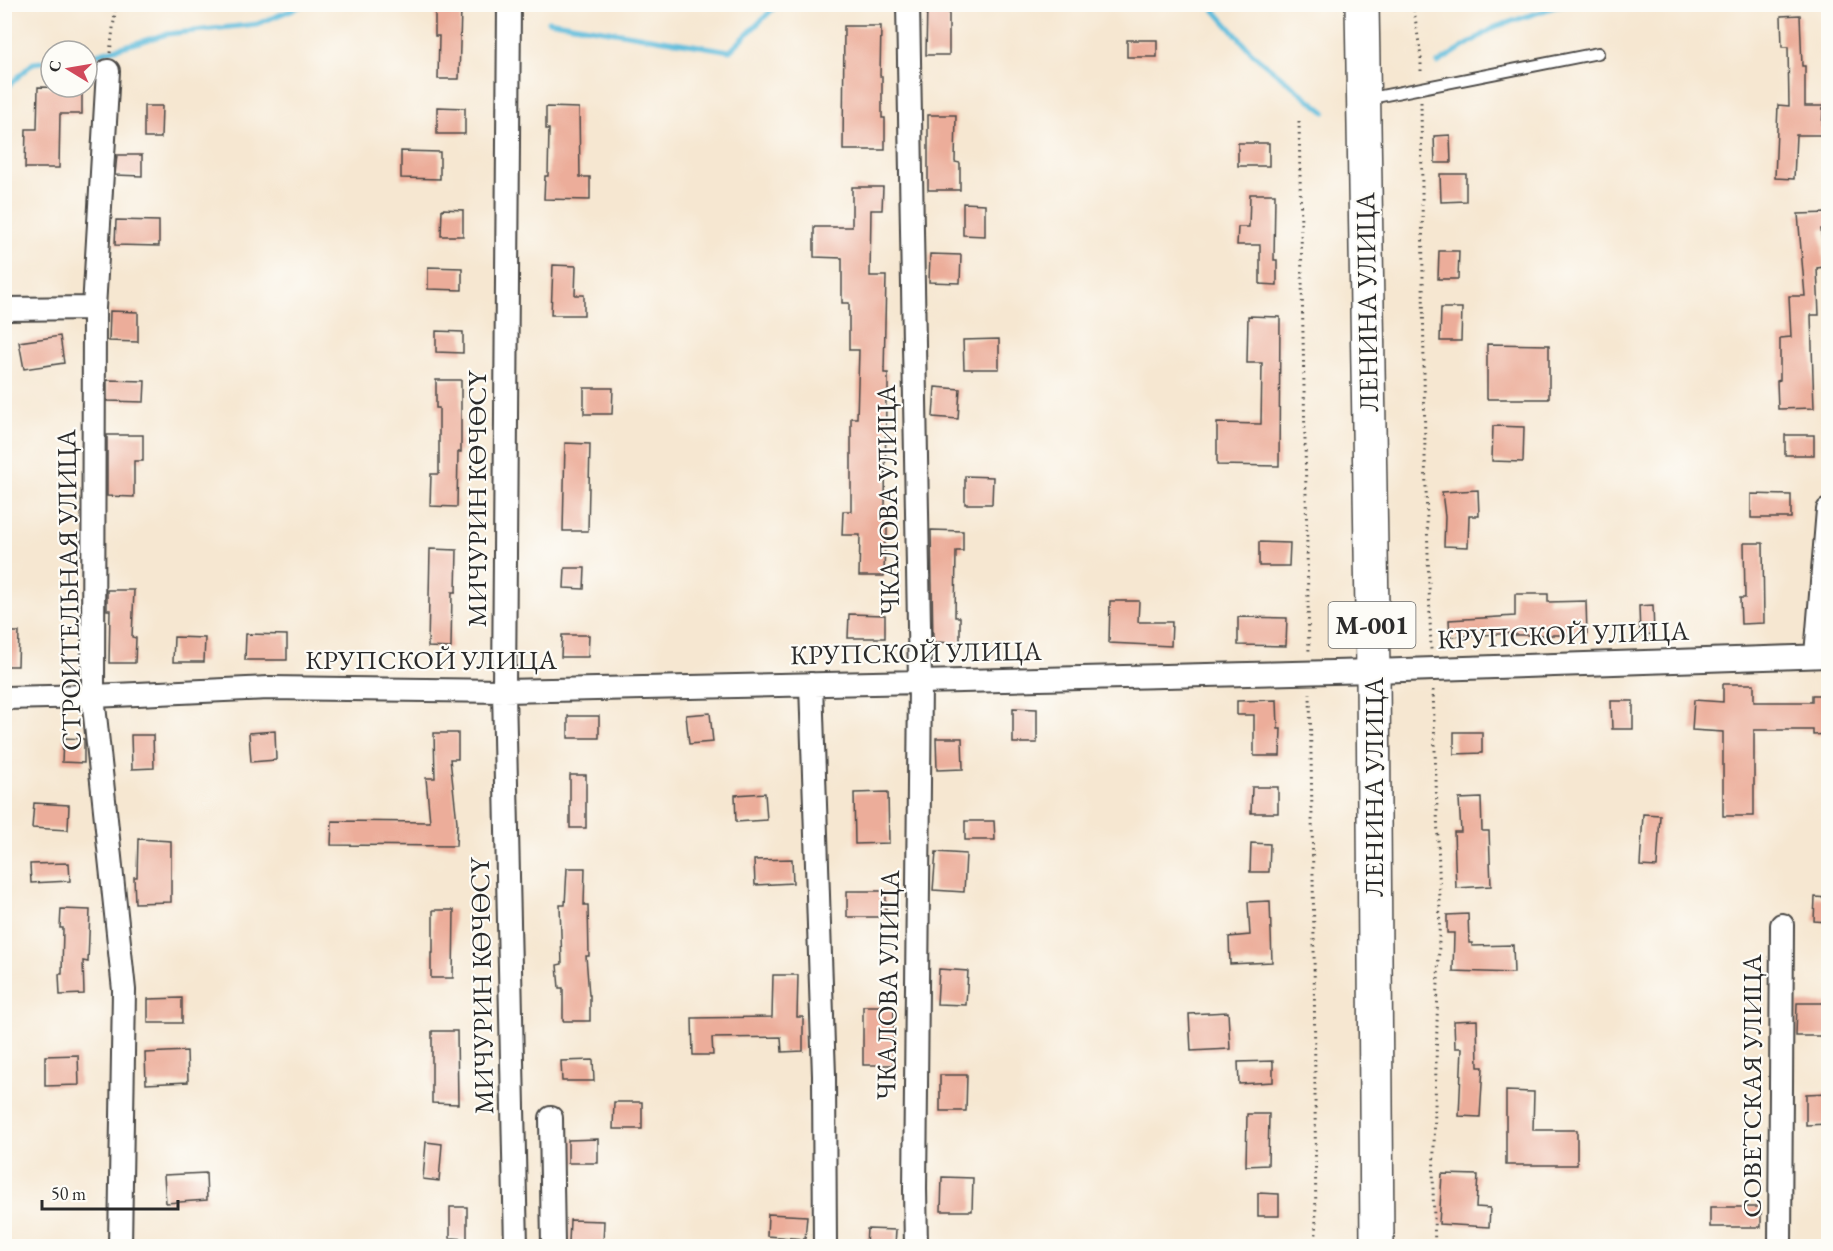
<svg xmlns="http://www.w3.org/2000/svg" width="1833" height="1251" font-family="'EB Garamond',serif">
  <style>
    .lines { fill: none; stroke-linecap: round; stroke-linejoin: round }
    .stream { stroke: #5dbcdb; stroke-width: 5 }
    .building { fill: #ecad9a }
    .lane-casing { stroke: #494744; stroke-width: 14 }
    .street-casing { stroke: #494744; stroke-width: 26 }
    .primary-casing { stroke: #494744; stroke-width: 36 }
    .path { stroke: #494744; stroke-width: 3; stroke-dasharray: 1.5 4.5; stroke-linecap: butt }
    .lane { stroke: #fff; stroke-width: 10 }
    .street { stroke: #fff; stroke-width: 22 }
    .primary { stroke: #fff; stroke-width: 33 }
    .labels { text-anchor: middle; stroke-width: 4.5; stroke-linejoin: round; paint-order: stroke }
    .shield { fill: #fdfcf7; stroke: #6a6a68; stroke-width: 1.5 }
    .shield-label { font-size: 26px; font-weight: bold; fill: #2b2b2b }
    .street-label { font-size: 27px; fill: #2b2b2b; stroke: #fdfcf7 }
  </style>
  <rect width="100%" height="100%" fill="#fdfcf7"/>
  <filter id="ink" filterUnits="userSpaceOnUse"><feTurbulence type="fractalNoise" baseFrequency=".0167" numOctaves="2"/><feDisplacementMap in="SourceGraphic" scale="12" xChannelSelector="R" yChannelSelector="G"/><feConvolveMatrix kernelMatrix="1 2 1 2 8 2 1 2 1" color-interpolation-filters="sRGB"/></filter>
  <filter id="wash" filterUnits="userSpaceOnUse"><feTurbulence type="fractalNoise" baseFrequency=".008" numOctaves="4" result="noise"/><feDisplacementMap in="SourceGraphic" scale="24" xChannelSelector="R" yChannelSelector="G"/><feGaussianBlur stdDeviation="1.35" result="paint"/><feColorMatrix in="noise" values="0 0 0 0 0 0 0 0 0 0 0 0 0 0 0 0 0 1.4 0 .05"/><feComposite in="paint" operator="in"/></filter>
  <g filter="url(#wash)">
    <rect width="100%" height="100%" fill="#f6e7d1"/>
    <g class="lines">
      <path class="stream" d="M479,4L492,10
        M1209,4L1254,55L1325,112
        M548,21L730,51L778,4
        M87,57L167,34L257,24L306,4
        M1438,63L1495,27L1564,4
        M4,90L33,63L51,61"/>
    </g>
    <g id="blocks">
      <path class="building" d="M927,4H949V55H926Z
        M435,9H461L459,79H438L439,36H435Z
        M1800,15L1802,66H1805V106H1823L1822,135H1796L1794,179L1775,178L1778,105L1789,106L1788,47H1782L1781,16Z
        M844,26H881L880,76H882V118H885V150H843Z
        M1127,40H1157V57H1127Z
        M38,87L82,88V114H60L59,168H25L26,129H37Z
        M144,106H162L161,138H144Z
        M437,107L465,108V134H437Z
        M546,107L579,108L580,177H590V200L544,199L545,176H548L549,129H546Z
        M928,115H956L955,162L960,163V190H928Z
        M1450,135L1451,163H1435L1434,136Z
        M1238,143H1269V166H1238Z
        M401,151L440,152V179L401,178Z
        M117,155H142V176L115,175Z
        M1440,174H1466V201L1441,202Z
        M852,187H883L882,210H871L870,276H886L884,373H888V395H886L885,511H887V536H885L884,576H859L860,535H842L843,511H851V418H857L859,350H849V303H842V258L814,257V227H852Z
        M1250,194H1275L1274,260H1277V285L1260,284V245H1237L1238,227H1249Z
        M963,203L985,204V236L963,235Z
        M442,209L463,210V236H441Z
        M1828,213V229H1821L1824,267L1817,268L1819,315H1811L1814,408L1778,409L1777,381L1780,380V338L1791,337L1789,296H1805L1798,214Z
        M116,220L159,221V246L115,245Z
        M1439,251H1459L1458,279H1438Z
        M930,254L961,255L960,283L929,282Z
        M553,265L576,266L575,295H584V315H551Z
        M428,267L462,268V290L428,289Z
        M1441,308H1462L1461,341H1440Z
        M110,311L138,312V342L109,341Z
        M1248,316L1280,317L1279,466L1217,465V423L1261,424L1262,363H1247Z
        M436,331L463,332V353L436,352Z
        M60,336L64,363L24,369L19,342Z
        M999,339V369H964L963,340Z
        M1487,344L1549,345V399H1487Z
        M107,380L145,381L144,402L107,401Z
        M436,380H461V452H458L457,507L430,506L431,474H439V408H436Z
        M935,387L960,389L958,419L933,417Z
        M584,388H613L612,414H584Z
        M1493,426L1524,427L1523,462L1492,461Z
        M107,435H143V461H134V497L107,496Z
        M1785,435H1814V455H1785Z
        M565,443L590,444L588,531H563Z
        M965,476L993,477L992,504H965Z
        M1478,490L1479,516H1469L1468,547L1444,546L1445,517L1442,492Z
        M1751,494L1791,495V518H1751Z
        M931,530L963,531V551H956L955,617H960V643L933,642Z
        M1259,542L1290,543L1289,566H1259Z
        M1744,543H1763L1764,623L1741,624L1740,598H1745Z
        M430,549L457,550L456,592H452L451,648L428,647Z
        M565,568H585L584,589L564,588Z
        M107,590H134L132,637L136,638L135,663H109L110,610H107Z
        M1515,594H1548V602L1586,601L1587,635H1515V633L1450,637L1449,620L1515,616Z
        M1110,601H1139L1138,622H1172L1171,646L1109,643Z
        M1653,605L1654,634L1640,635L1639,606Z
        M849,614L885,615V638H848Z
        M1238,617L1287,618L1286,646L1238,645Z
        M4,632H19L18,666H4Z
        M246,634L287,635V660H245Z
        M562,635H589L588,657H561Z
        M174,637L205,638L204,662H173Z
        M1723,684H1754V702H1812V695H1828V734L1813,735V730H1754V816H1723V732L1692,730L1694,700L1723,702Z
        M1277,700L1278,729H1281L1280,756H1254V715H1237V701Z
        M1611,701H1633V729H1612Z
        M1013,708L1037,709V743H1013Z
        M710,713L713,742L689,744L686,715Z
        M568,716H599V738H568Z
        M275,731L276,760L251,762L249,733Z
        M1454,732H1482V753L1454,754Z
        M434,733H458V759H450L457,822L456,846L331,845L332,821L430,822L426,778H435Z
        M131,735H153L154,768L132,769Z
        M63,738L84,739V763L62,762Z
        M936,738H962L963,769L937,770Z
        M570,775H586V828H570Z
        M1252,787H1278V813H1251Z
        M888,792L889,843L855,844L854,793Z
        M765,793L767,820L736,822L735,795Z
        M1481,798L1482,831H1489L1491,886L1456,888L1454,832H1461L1459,799Z
        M34,803L69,805L68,830L32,828Z
        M1643,814L1660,815L1657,867L1640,866Z
        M965,821H994L995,840H965Z
        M138,839L171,841V902L135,903L134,877H137Z
        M1251,843L1270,844L1269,872H1250Z
        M936,852L966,854L964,892L933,890Z
        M792,859L793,883L755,885L754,860Z
        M69,863L70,881L31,883L30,864Z
        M567,868H585L584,905H588L589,956H586L589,995H590V1021H563V988H559L557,965L562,964L560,905H565Z
        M847,891H886V917H847Z
        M1815,897L1828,898V922L1814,921Z
        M1270,901L1272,962L1230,964L1229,937L1250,935L1248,902Z
        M61,909L90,910L88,962L83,961L84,994L60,995L59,974H62L63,928H60Z
        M433,910H454L453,978H431V953H433Z
        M1468,914L1469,943H1472V946L1513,945L1514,973L1453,971L1454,933H1447V915Z
        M939,969L968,971L966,1005L937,1004Z
        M773,975H798L797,1017H803V1051L782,1052L781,1037L712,1038L713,1055H693L692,1018L772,1017Z
        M182,998V1023H148V999Z
        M1797,1003H1828V1036H1796Z
        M863,1006H894L893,1065H863Z
        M1228,1012L1230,1049L1191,1051L1189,1014Z
        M1477,1020L1478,1067H1483L1480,1117L1459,1116L1462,1048H1455L1454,1021Z
        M432,1031H457L458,1104L432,1103Z
        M187,1051L188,1082L146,1084L145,1053Z
        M78,1055L79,1085L45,1086V1056Z
        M593,1060L594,1081H562L561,1061Z
        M1273,1061V1082L1239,1084L1238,1062Z
        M940,1075H967L966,1111H940Z
        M1506,1091L1534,1092L1533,1130H1577V1165H1506Z
        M1828,1093V1124L1806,1125V1094Z
        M614,1102H642V1129H613Z
        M1247,1114H1269L1268,1165L1246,1166Z
        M598,1139V1163H568V1140Z
        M426,1142L442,1144L439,1181L423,1179Z
        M206,1173L207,1200L166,1203L164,1175Z
        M1442,1174L1478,1175L1476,1207L1490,1208L1489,1227L1439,1224Z
        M942,1177L973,1178L972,1211H941Z
        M1258,1193L1279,1194V1216H1258Z
        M450,1207H467V1239L450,1238Z
        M1710,1207H1761V1227H1710Z
        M768,1214L807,1216L805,1239L767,1236Z
        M570,1220L604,1221L603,1244L569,1243Z
        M867,1229L896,1230L895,1246H866Z"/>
    </g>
  </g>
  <g filter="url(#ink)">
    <use href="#blocks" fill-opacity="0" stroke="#494744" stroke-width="1.5"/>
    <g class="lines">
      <defs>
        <path id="lane" d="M1366,99L1598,53"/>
        <path id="street" d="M509,4L504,691L516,1246
          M908,4L920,682L915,1189L916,1246
          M108,71L94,308L93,696L124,990L120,1246
          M4,309L94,308
          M1816,655L1828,510
          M811,684L824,1076L825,1246
          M4,698L93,696L269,688L504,691L920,682L1373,671L1828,656
          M551,1118L553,1246
          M1780,1246L1782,925"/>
        <path id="primary" d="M1362,4L1373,671L1377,1246"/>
      </defs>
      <use href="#lane" class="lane-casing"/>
      <use href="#street" class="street-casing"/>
      <use href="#primary" class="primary-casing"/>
      <path class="path" d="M1413,4L1421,57V74
        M110,53L116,4
        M1421,102L1425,456L1431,650
        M1299,121L1309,654
        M1433,690L1440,899L1433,1190L1435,1246
        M1310,693L1314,939L1316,1246"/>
      <use href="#lane" class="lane"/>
      <use href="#street" class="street"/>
      <use href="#primary" class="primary"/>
    </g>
  </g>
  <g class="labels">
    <rect class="shield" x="1328.5" y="602" width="87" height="46" rx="4.5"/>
    <g class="shield-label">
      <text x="1372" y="634">М-001</text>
    </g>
    <g class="street-label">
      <text transform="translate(1367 302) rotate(-91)" y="9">ЛЕНИНА УЛИЦА</text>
      <text transform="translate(477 499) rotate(-90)" y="9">МИЧУРИН КӨЧӨСҮ</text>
      <text transform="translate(888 500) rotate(-91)" y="9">ЧКАЛОВА УЛИЦА</text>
      <text transform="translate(69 590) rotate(-91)" y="9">СТРОИТЕЛЬНАЯ УЛИЦА</text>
      <text transform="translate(1563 635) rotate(-2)" y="9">КРУПСКОЙ УЛИЦА</text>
      <text transform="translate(916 653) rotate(-1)" y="9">КРУПСКОЙ УЛИЦА</text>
      <text x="431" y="669">КРУПСКОЙ УЛИЦА</text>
      <text transform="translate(1374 787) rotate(-90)" y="9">ЛЕНИНА УЛИЦА</text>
      <text transform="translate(888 985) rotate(-89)" y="9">ЧКАЛОВА УЛИЦА</text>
      <text transform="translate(482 986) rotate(-91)" y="9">МИЧУРИН КӨЧӨСҮ</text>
      <text transform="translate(1752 1086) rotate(-90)" y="9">СОВЕТСКАЯ УЛИЦА</text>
    </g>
  </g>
  <rect width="1833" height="1251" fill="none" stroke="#fdfcf7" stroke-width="24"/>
  <g transform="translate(69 69) rotate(281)"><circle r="28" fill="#fdfcf7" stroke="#a9a8a5" stroke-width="1.5"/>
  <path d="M0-4.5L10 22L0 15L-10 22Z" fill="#d1495b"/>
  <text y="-9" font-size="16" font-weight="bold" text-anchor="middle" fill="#2b2b2b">С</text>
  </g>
  <path d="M42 1200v9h136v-9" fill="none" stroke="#2b2b2b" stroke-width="3"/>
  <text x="51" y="1200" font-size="18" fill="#2b2b2b" stroke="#fdfcf7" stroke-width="4.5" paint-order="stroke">50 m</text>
</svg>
